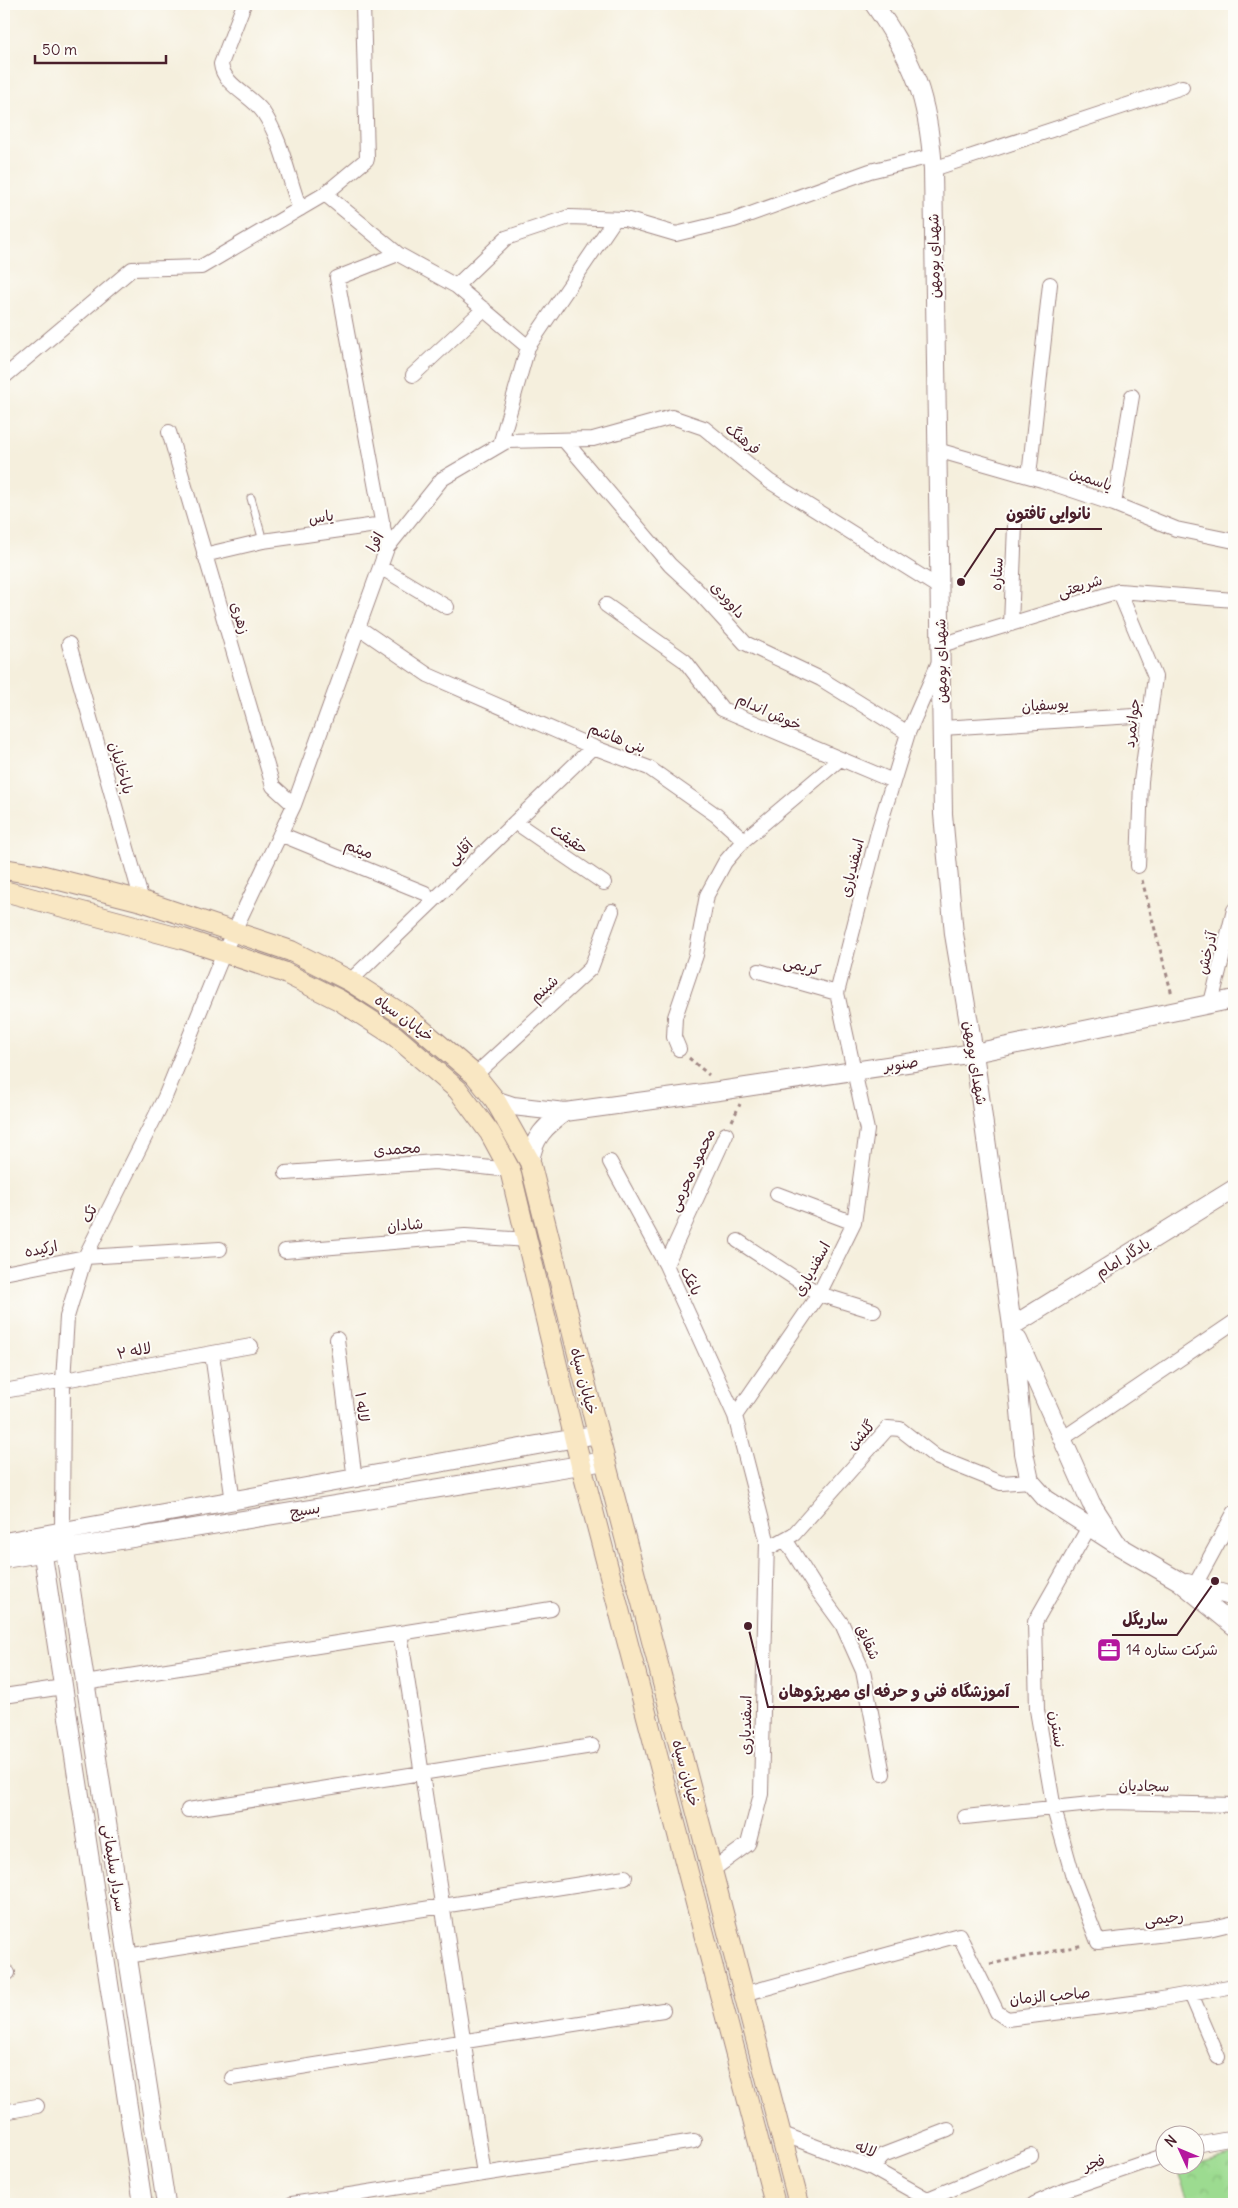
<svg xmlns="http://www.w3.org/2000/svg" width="1238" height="2208" font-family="Delius,'Playpen Sans Arabic',sans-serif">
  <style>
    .park { fill: url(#park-crowns); stroke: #737d5e }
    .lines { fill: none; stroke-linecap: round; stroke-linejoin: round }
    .service-casing { stroke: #a08784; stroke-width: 9 }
    .minor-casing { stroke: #a08784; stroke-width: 16 }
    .tertiary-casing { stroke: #a08784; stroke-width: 20 }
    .secondary-casing { stroke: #a08784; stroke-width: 22 }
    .path { stroke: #a08784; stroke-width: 3; stroke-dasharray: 4 4; stroke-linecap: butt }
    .service { stroke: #fff; stroke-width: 7 }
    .minor { stroke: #fff; stroke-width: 14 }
    .tertiary { stroke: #fff; stroke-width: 18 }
    .secondary { stroke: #f9e7c3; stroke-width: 20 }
    .labels { text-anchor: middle; stroke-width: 4; stroke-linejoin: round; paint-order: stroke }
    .street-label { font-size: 15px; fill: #4a1f2b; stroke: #fdfcf7 }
    .poi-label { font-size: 15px; fill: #4a1f2b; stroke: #fdfcf7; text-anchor: start }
    .leader { fill: none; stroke: #4a1f2b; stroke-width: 2 }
    .callout-dot { fill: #4a1f2b; stroke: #fdfcf7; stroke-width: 2 }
    .callout-label { font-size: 16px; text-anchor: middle; font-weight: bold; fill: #4a1f2b; stroke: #fdfcf7; stroke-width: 4; stroke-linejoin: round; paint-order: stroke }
  </style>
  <defs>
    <pattern id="park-crowns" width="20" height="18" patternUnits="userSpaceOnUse" patternTransform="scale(1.25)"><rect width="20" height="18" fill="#9cdb90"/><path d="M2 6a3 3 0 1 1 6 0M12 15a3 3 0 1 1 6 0" fill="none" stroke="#88bc7c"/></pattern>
  </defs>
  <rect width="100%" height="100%" fill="#fdfcf7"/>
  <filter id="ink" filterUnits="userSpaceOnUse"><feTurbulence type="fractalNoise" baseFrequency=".02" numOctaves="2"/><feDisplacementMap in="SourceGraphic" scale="10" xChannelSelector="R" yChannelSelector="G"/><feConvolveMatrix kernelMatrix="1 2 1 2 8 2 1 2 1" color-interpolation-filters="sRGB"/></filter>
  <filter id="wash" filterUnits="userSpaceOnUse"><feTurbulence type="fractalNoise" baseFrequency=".0096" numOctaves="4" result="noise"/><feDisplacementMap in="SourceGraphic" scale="20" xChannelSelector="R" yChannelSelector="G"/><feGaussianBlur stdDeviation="1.12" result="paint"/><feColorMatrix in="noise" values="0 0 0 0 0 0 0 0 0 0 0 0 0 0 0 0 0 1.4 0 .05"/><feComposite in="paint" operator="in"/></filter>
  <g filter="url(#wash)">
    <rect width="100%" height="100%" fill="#f5efdd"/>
    <path class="park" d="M1234,2154V2204H1191L1177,2169Z"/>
  </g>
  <g filter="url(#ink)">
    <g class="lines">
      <defs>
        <path id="service" d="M251,498L263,541"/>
        <path id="minor" d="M244,4L221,64C223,85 251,95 263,112C282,140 288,177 300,209
          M933,169L1182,87
          M325,194L367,159L363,4
          M456,286L506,238L569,217L625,219L676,234L734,220L870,171L932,156
          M413,375L484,309
          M4,377L132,269L201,267L325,194L398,254
          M169,432L273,786L294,805
          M564,440L670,565L695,588L745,643L821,679L908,733
          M500,445L507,441L593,439L672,417L704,428L769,481L940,588
          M937,450L1042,480L1114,504L1176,529L1234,541
          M1029,476L1050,284
          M1114,504L1132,396
          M387,548L337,278L398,254L456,286L528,347
          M204,555L263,541L383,524
          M380,567L447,607
          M1119,591L1155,677L1141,781L1138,866
          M606,605L685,661L722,709L893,781
          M1011,624L1015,525
          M358,627L428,675L593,747L649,768L716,815L744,840L839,760
          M69,644L142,901
          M941,645L1119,591L1234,600
          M942,728L1150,715
          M515,822L604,883
          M280,834L425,893
          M759,971L837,993
          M350,981L593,747
          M1211,1003L1234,910
          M679,1049L674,1037L675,1017L696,955L707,895L725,862L744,840
          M475,1075L591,968L612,911
          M610,1162L666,1265L735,1416
          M286,1173L435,1162L510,1170
          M777,1194L854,1223
          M738,1241L819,1294L874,1311
          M285,1251L465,1236L528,1240
          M666,1265L726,1134
          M4,1273L85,1257L220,1249
          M337,1339L355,1480
          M212,1354L233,1502
          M4,1391L251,1346
          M1062,1439L1234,1322
          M1089,1527L1035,1622L1037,1710L1054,1809L1074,1880L1098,1942L1209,1929L1234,1923
          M62,1532L63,1381L67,1317L85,1257L165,1097L224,952L294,805L387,548L442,479L500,445L528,347L615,219
          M785,1539L815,1587L842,1624L863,1671L883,1774
          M767,1549L794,1534L888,1428L900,1429L936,1457L1001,1483L1030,1481
          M1195,1585L1234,1513
          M400,1633L484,2174
          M85,1683L551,1609
          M4,1696L63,1687
          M188,1810L592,1746
          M965,1817L1110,1802L1234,1805
          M711,1871L748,1844L761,1794L767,1540L735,1416L819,1294L854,1223L867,1130L837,993L879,828L908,733L939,662
          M127,1956L625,1877
          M4,1974L8,1973
          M744,1994L959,1935L997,2012L1007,2019L1156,2000L1234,1986
          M1191,1994L1218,2057
          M232,2078L663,2010
          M4,2112L37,2106
          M780,2133L872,2168L936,2204
          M1196,2145L1234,2138
          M872,2168L883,2155L948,2130
          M928,2199L1031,2156
          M292,2204L694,2141
          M1034,2204L1067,2189L1166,2155"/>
        <path id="tertiary" d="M874,4C915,63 928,97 933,169L943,814L954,934L974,1053L1012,1326L1024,1453L1030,1481L1046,1499L1119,1546L1179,1581L1234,1626
          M495,1100L513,1106L565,1112L726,1090L974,1053L1234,999
          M530,1162C533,1138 545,1126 565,1112
          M1012,1326L1234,1189
          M1018,1340L1091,1503L1116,1542
          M62,1532L166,2204
          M40,1536L143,2204
          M4,1542L598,1434
          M4,1559L605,1461
          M1187,1583L1234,1597"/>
        <path id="secondary" d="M4,869L40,875L142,901L291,951L350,981L408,1018L475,1075L495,1100L530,1162L598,1434L799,2204
          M4,891L183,939L283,972L339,1000L395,1036L458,1090L490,1133L510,1170L581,1465L775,2204"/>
      </defs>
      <use href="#service" class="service-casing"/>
      <use href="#minor" class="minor-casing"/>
      <use href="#tertiary" class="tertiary-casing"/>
      <use href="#secondary" class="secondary-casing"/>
      <path class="path" d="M1142,880L1172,995
        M689,1058L709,1075
        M732,1121L740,1104
        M990,1964L1084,1945"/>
      <use href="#service" class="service"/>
      <use href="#minor" class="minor"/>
      <use href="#tertiary" class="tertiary"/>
      <use href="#secondary" class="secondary"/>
    </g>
  </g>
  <defs>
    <symbol id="office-square" viewBox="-11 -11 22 22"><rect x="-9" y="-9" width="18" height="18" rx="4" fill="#b5179e" stroke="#fdfcf7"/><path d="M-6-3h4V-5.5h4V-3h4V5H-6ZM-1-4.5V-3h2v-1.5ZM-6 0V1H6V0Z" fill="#fff"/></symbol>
  </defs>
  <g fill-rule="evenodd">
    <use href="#office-square" x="1095" y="1636" width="28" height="28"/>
  </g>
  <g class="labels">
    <g class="street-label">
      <text transform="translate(934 256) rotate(-91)" y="5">شهدای بومهن</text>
      <text transform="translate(743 439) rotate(39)" y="5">فرهنگ</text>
      <text transform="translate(1091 479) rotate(19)" y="5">یاسمین</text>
      <text transform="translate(321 517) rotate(-8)" y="5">یاس</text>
      <text transform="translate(375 542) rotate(-61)" y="5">افرا</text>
      <text transform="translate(997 574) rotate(-87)" y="5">ستاره</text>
      <text transform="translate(1080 586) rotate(-17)" y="5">شریعتی</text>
      <text transform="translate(728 600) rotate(48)" y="5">داوودی</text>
      <text transform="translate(240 618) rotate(73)" y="5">زهری</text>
      <text transform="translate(941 661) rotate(-91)" y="5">شهدای بومهن</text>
      <text transform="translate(1045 705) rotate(-4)" y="5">یوسفیان</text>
      <text transform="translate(769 712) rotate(24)" y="5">خوش اندام</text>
      <text transform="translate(1132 723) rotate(-83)" y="5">جوانمرد</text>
      <text transform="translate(617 738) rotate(21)" y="5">بنی هاشم</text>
      <text transform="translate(121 768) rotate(74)" y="5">باباخانیان</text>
      <text transform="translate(569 839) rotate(35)" y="5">حقیقت</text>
      <text transform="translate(359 849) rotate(22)" y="5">میثم</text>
      <text transform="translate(460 852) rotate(-44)" y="5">آقایی</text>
      <text transform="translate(852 868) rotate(-76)" y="5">اسفندیاری</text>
      <text transform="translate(1207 953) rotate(-76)" y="5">آذرخش</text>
      <text transform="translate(802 966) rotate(15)" y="5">کریمی</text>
      <text transform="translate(544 989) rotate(-43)" y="5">شبنم</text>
      <text transform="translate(404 1018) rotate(36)" y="5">خیابان سپاه</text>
      <text transform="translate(975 1063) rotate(81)" y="5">شهدای بومهن</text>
      <text transform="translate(901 1064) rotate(-8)" y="5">صنوبر</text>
      <text transform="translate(397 1149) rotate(-4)" y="5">محمدی</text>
      <text transform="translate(692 1170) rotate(-65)" y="5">محمود محرمی</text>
      <text transform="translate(89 1214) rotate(-64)" y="5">تک</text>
      <text transform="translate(405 1225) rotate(-5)" y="5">شادان</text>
      <text transform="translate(41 1249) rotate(-11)" y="5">ارکیده</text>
      <text transform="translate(1123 1258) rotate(-32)" y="5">یادگار امام</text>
      <text transform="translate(812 1269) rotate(-61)" y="5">اسفندیاری</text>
      <text transform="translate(691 1281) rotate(65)" y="5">باغک</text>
      <text transform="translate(134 1351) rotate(-11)" y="5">لاله ۲</text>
      <text transform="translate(584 1381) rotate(76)" y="5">خیابان سپاه</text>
      <text transform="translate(362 1407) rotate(83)" y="5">لاله ۱</text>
      <text transform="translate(861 1435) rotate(-47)" y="5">گلشن</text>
      <text transform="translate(305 1510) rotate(-9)" y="5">بسیج</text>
      <text transform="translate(868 1642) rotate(66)" y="5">شقایق</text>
      <text transform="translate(746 1725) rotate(-89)" y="5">اسفندیاری</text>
      <text transform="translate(1057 1729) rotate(81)" y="5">نسترن</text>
      <text transform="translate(686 1773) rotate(75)" y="5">خیابان سپاه</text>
      <text transform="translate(1144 1786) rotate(1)" y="5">سجادیان</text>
      <text transform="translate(114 1868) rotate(81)" y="5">سردار سلیمانی</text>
      <text transform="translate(1164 1918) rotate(-7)" y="5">رحیمی</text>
      <text transform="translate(1050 1996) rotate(-5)" y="5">صاحب الزمان</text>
      <text transform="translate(866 2149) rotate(22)" y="5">لاله</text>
      <text transform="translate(1094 2163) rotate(-18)" y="5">فجر</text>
    </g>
    <g class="poi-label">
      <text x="1126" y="1655">شرکت ستاره 14</text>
    </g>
  </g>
  <path class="leader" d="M961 582L996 529H1102M1215 1581L1177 1635H1112M748 1626L768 1707H1019"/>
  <g class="callout-dot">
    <circle cx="961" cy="582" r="5"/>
    <circle cx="1215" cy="1581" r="5"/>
    <circle cx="748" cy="1626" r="5"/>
  </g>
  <g class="callout-label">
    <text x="1049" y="519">نانوایی تافتون</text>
    <text x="1145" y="1625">ساریگل</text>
    <text x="894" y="1697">آموزشگاه فنی و حرفه ای مهرپژوهان</text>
  </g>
  <rect width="1238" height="2208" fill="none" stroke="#fdfcf7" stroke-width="20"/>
  <g transform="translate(1180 2150) rotate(314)"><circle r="24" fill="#fdfcf7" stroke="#b5a4a5"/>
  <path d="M0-4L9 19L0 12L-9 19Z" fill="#b5179e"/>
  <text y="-8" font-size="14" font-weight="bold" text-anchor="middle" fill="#4a1f2b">N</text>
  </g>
  <path d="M35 55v8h131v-8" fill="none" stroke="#4a1f2b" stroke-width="2.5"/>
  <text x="42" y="55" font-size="15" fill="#4a1f2b" stroke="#fdfcf7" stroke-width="4" paint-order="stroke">50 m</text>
</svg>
